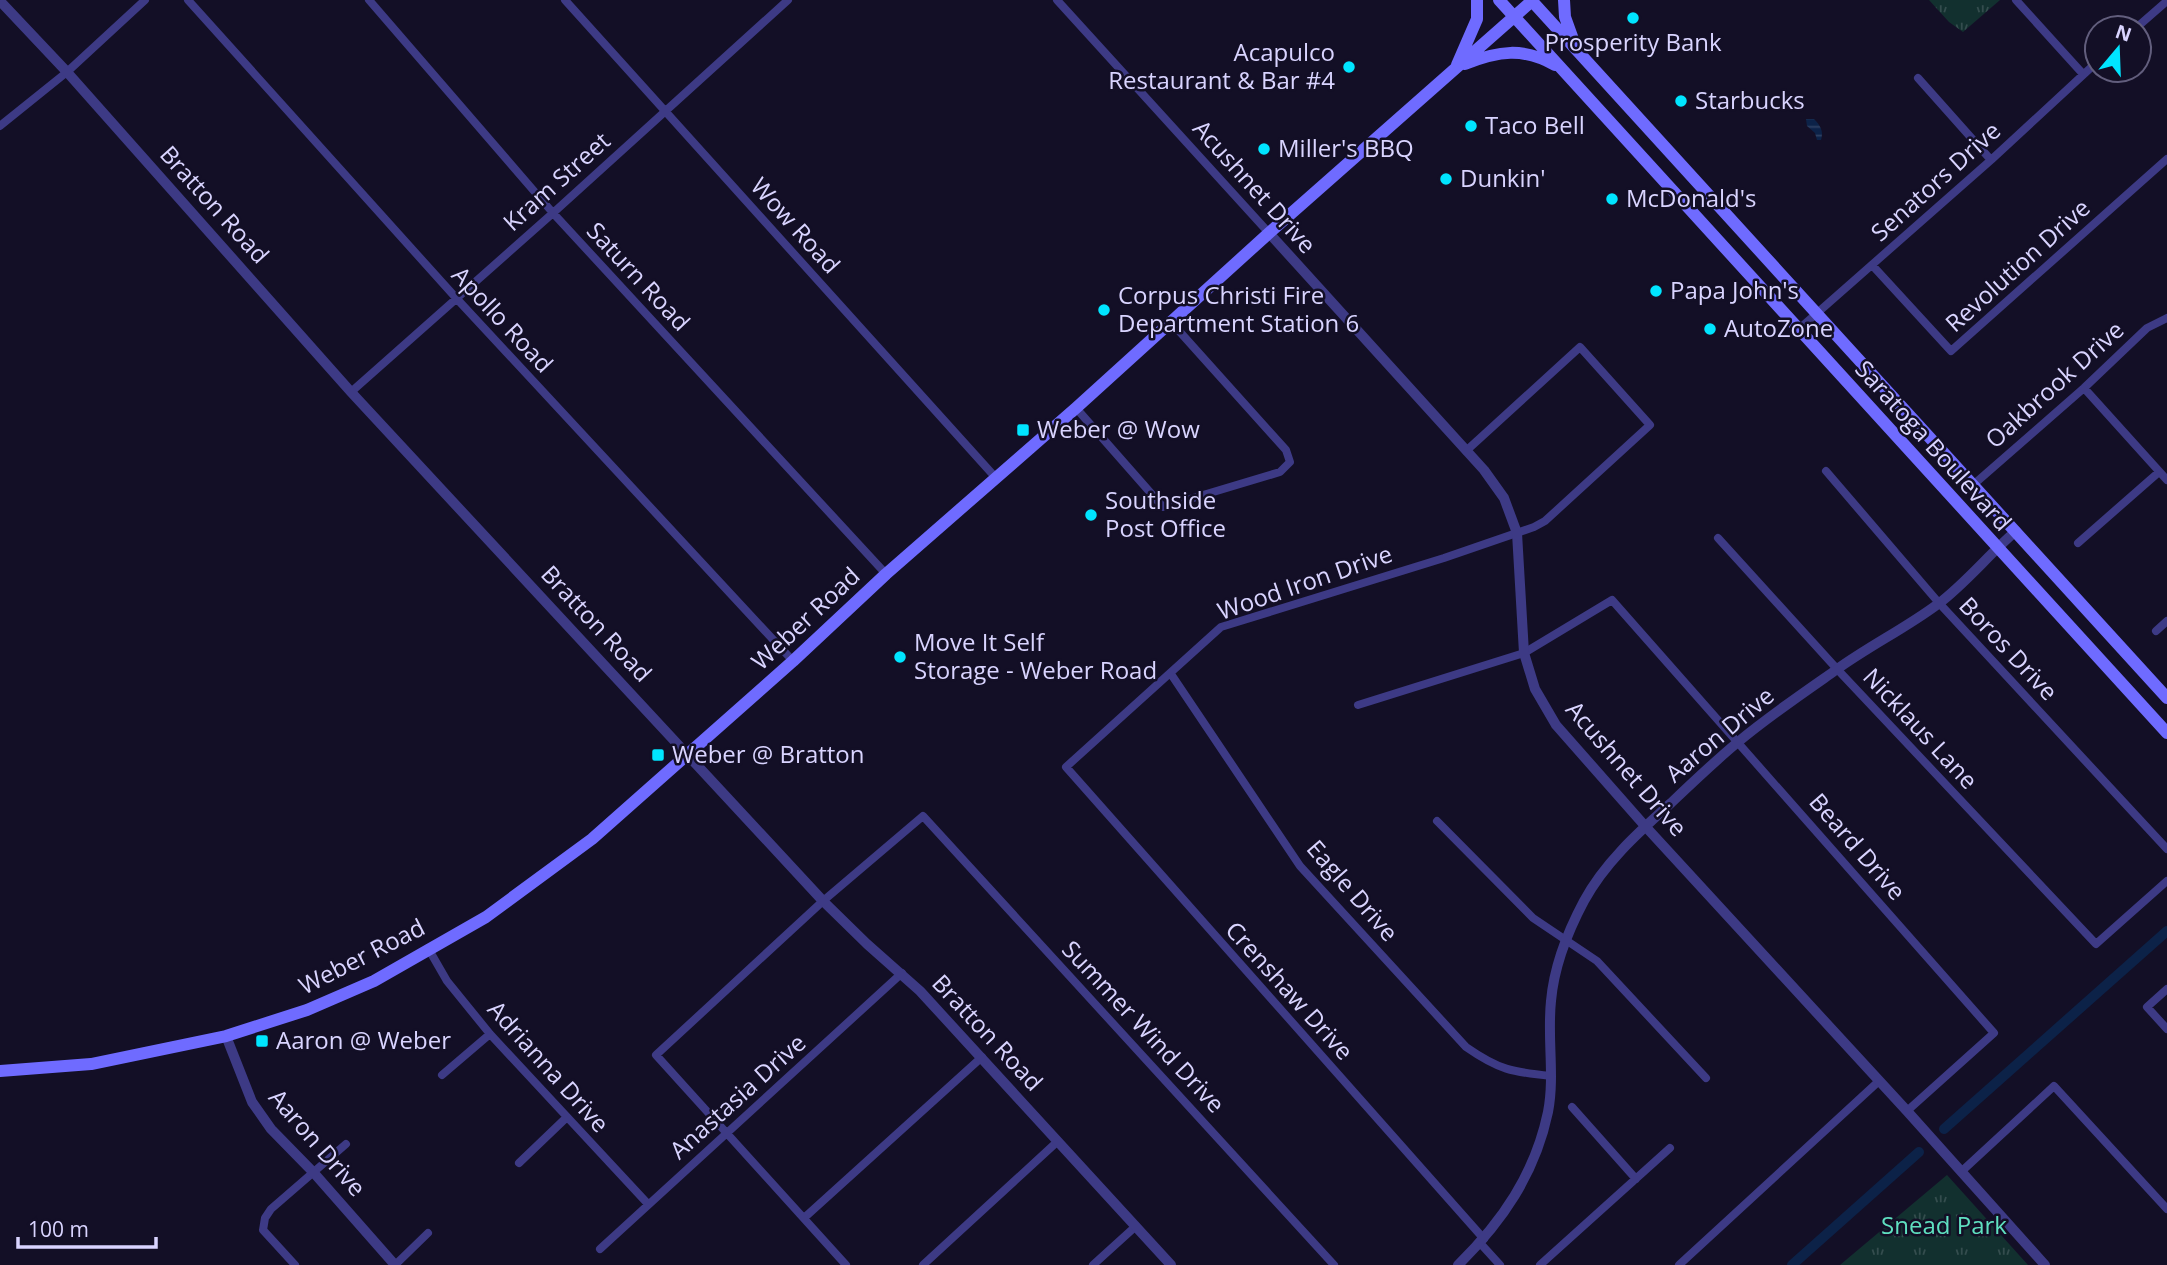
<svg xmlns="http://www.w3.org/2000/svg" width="2167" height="1265" font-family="'Open Sans',sans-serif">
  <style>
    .grass { fill: url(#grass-tufts) }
    .water { fill: url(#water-rules) }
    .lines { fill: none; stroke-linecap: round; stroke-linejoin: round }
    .canal { stroke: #0c2248; stroke-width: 10 }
    .minor { stroke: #3d3a85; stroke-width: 8 }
    .tertiary { stroke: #3d3a85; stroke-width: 10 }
    .secondary { stroke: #6f6bff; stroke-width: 12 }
    .poi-dot { fill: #00e5ff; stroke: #130f26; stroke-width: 2.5 }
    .labels { text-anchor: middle; stroke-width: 5; stroke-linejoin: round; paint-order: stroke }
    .poi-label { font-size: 24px; fill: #d9d4ff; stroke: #130f26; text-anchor: start }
    .street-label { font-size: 24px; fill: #d9d4ff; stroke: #130f26 }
    .park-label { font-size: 24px; fill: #5fe0c0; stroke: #130f26 }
  </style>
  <defs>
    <pattern id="grass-tufts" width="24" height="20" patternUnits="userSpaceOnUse" patternTransform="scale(1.75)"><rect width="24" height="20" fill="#12302f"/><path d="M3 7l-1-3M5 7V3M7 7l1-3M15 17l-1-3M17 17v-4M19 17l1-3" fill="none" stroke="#344d4e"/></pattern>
    <pattern id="water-rules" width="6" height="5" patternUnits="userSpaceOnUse" patternTransform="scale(1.75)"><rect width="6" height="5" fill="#0c2248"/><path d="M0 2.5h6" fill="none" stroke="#2f4163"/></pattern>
  </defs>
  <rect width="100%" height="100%" fill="#130f26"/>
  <path class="grass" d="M1929,0H2000L1963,32L1949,22Z
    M1947,1175L2028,1265H1840Z"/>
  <path class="water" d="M1806,119H1814C1820,125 1824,131 1821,140H1817L1815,133L1807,126Z"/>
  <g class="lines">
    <path class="canal" d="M1944,1129L2167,931
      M1792,1265L1919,1152"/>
    <path class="minor" d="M188,0L457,299L793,661
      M369,0L553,213L886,574
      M565,0L996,478
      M1057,0L1269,233
      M2016,0L2083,74
      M2136,28L2167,1
      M1918,78L1991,160
      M0,126L67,72L145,0
      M1872,265L1951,351L2167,159
      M1799,329L1991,160L2097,62
      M2084,388L2167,480
      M351,392L553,213L788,0
      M1076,408L1163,507L1280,472L1290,462L1286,450L1171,322
      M1466,451L1580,347L1650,425L1545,521L1534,527L1444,558L1221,627L1066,767L1484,1239
      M1826,471L1939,603L2167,849
      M1973,485L2084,388L2147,328L2167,318
      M1718,538L1837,669L2096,944L2167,881
      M2078,543L2159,472
      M2156,631L2167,621
      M1171,674L1300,866L1466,1047C1499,1070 1512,1072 1551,1076
      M1358,705L1524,653L1612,600L1994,1033L1907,1111
      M1437,821L1533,918L1597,961L1706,1078
      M428,948L447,981L490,1034L648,1204
      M2167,989L2147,1007L2167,1029
      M442,1075L490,1034
      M1572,1107L1636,1179
      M519,1163L567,1117
      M1962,1171L2054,1086L2167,1209
      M804,1218L982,1057
      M1480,1243L1500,1265
      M600,1249L902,973
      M295,1265L263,1230L265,1218L271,1209L346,1144
      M395,1265L428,1233
      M846,1265L656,1055L823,901L923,816L1334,1265
      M923,1265L1058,1141
      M1093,1265L1136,1226
      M1540,1265L1670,1148
      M1679,1265L1879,1081"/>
    <path class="tertiary" d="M0,1L67,72L351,392L823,901L867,944L920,991L1171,1265
      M1269,233L1484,470L1504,498L1517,533L1524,653L1535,689L1556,725L1645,826L1907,1111L2045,1265
      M226,1036L252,1102L271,1129L314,1173L395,1265
      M1458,1265C1502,1222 1535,1174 1548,1112C1555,1076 1547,1038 1551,1001C1554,967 1568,931 1584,901C1605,862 1639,832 1671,803C1693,782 1715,761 1738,742C1769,716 1803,693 1836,670C1869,646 1906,628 1938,604C1965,584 1990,553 2016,531"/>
    <path class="secondary" d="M1499,0L2167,733
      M1531,0L2167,698
      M1564,0L1565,17L1574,42
      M1465,64C1498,51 1523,47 1555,65
      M1457,65L1477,19V0
      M0,1071L91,1064L226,1036L307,1010L374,981L486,917L592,839L793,661L886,574L1076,408L1269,233L1533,0"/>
  </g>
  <g class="poi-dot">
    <circle cx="1633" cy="18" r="7"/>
    <circle cx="1349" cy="67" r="7"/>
    <circle cx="1681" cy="101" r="7"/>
    <circle cx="1471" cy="126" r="7"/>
    <circle cx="1264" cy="149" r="7"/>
    <circle cx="1446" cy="179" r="7"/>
    <circle cx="1612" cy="199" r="7"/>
    <circle cx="1656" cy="291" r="7"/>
    <circle cx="1104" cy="310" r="7"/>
    <circle cx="1710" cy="329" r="7"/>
    <rect x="1016" y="423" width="14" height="14" rx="3.5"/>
    <circle cx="1091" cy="515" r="7"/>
    <circle cx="900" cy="657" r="7"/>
    <rect x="651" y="748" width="14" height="14" rx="3.5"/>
    <rect x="255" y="1034" width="14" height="14" rx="3.5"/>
  </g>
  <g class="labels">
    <g class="poi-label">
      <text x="1633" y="51" text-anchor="middle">Prosperity Bank</text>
      <text x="1335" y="61" text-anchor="end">Acapulco<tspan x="1335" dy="28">Restaurant &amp; Bar #4</tspan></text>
      <text x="1695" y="109">Starbucks</text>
      <text x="1485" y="134">Taco Bell</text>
      <text x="1278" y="157">Miller's BBQ</text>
      <text x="1460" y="187">Dunkin'</text>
      <text x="1626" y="207">McDonald's</text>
      <text x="1670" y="299">Papa John's</text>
      <text x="1118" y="304">Corpus Christi Fire<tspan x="1118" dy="28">Department Station 6</tspan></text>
      <text x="1724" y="337">AutoZone</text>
      <text x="1037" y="438">Weber @ Wow</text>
      <text x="1105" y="509">Southside<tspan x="1105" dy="28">Post Office</tspan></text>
      <text x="914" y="651">Move It Self<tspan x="914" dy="28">Storage - Weber Road</tspan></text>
      <text x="672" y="763">Weber @ Bratton</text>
      <text x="276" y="1049">Aaron @ Weber</text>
    </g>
    <g class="street-label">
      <text transform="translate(557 182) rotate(-42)" y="8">Kram Street</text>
      <text transform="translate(1936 182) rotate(-42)" y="8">Senators Drive</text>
      <text transform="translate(1254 187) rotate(48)" y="8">Acushnet Drive</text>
      <text transform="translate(214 205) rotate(48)" y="8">Bratton Road</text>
      <text transform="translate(795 226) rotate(48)" y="8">Wow Road</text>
      <text transform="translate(2018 266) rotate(-42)" y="8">Revolution Drive</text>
      <text transform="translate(638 277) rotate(47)" y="8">Saturn Road</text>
      <text transform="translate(502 320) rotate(47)" y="8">Apollo Road</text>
      <text transform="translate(2055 385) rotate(-42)" y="8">Oakbrook Drive</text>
      <text transform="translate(1933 446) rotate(48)" y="8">Saratoga Boulevard</text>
      <text transform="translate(1305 583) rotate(-19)" y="8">Wood Iron Drive</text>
      <text transform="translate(806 619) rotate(-43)" y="8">Weber Road</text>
      <text transform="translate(596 624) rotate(47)" y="8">Bratton Road</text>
      <text transform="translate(2008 649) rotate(47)" y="8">Boros Drive</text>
      <text transform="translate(1920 729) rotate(47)" y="8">Nicklaus Lane</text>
      <text transform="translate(1720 735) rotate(-40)" y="8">Aaron Drive</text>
      <text transform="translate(1626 769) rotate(49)" y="8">Acushnet Drive</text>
      <text transform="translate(1857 847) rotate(49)" y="8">Beard Drive</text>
      <text transform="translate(1352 891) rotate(49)" y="8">Eagle Drive</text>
      <text transform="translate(362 957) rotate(-27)" y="8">Weber Road</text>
      <text transform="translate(1289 991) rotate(48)" y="8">Crenshaw Drive</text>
      <text transform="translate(1143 1027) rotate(47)" y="8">Summer Wind Drive</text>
      <text transform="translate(987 1033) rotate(47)" y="8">Bratton Road</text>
      <text transform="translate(548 1067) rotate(48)" y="8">Adrianna Drive</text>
      <text transform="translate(738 1097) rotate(-42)" y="8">Anastasia Drive</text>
      <text transform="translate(317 1143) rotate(49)" y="8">Aaron Drive</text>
    </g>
    <g class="park-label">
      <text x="1944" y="1234">Snead Park</text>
    </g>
  </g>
  <g transform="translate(2118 49) rotate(19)"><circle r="33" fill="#130f26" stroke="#625e7d" stroke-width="2"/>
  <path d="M0-5L12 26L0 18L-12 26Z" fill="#00e5ff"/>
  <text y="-10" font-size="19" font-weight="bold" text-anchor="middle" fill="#d9d4ff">N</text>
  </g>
  <path d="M18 1237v10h138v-10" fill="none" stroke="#d9d4ff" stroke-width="3.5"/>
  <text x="28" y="1237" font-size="21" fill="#d9d4ff" stroke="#130f26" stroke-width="5" paint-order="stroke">100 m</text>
</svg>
